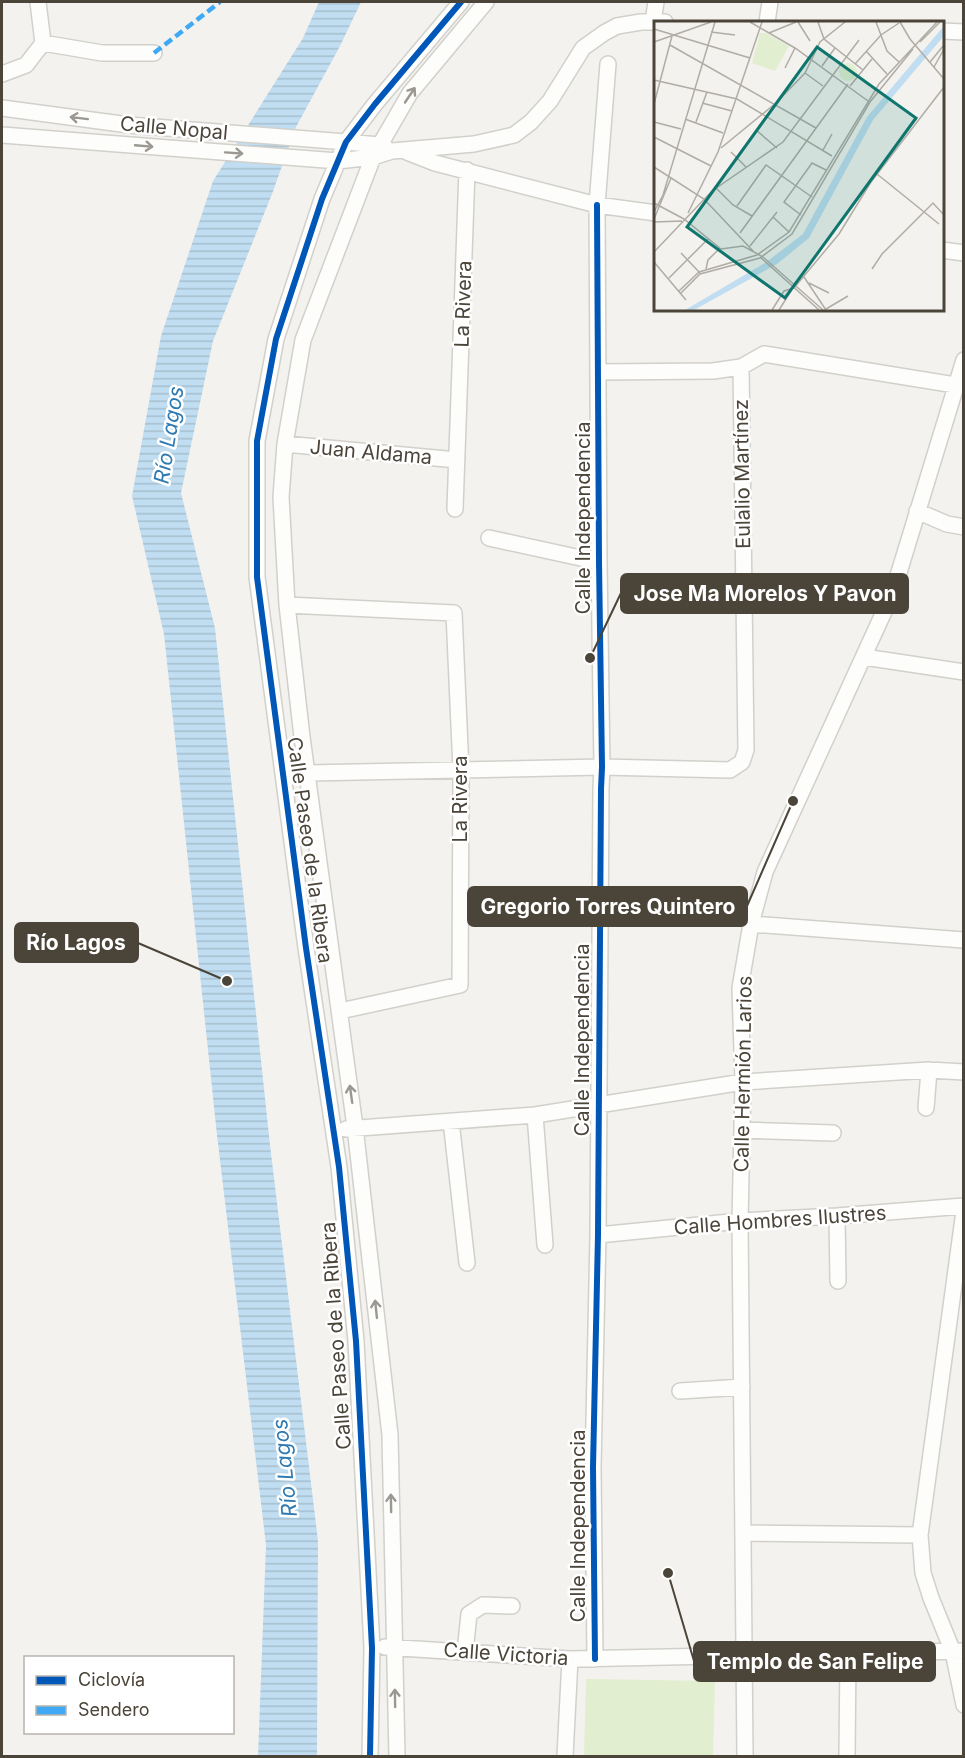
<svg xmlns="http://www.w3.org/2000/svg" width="965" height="1758" font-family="Inter,sans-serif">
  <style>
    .park { fill: #e1eecf }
    .water { fill: url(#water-rules) }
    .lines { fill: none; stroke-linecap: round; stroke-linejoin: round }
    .minor-casing { stroke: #d2d0cb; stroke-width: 18 }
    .minor { stroke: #fdfdfc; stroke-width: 15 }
    .quiet { stroke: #3fa9f5; stroke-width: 4.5; stroke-dasharray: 9 4.5; stroke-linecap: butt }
    .cycleway-casing { stroke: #fff; stroke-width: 10 }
    .cycleway { stroke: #0057b8; stroke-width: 6 }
    .oneway { stroke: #9b9791 }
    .labels { text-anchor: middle; stroke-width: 5; stroke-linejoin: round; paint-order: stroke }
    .street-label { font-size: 20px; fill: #4b4439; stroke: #fff }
    .water-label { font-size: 21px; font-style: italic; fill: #2e7ab2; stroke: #fff }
    .inset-road { fill: none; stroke: #b0aca6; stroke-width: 1.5 }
    .view { fill: #0f766e; fill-opacity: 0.15; stroke: #0f766e; stroke-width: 3 }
    .inset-edge { fill: none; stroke: #4b4439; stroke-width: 3 }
    .leader { fill: none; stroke: #4b4439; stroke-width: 2 }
    .callout-dot { fill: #4b4439; stroke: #fff; stroke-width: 2 }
    .callout { fill: #4b4439; stroke: #4b4439; stroke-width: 2 }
    .callout-label { font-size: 21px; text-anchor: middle; font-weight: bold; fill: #fff }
  </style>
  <defs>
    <pattern id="water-rules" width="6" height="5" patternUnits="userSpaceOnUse" patternTransform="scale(1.5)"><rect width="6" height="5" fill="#c0ddf1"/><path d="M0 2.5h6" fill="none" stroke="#a6bfcf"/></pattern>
  </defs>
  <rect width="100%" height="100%" fill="#f4f2ee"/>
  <path class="park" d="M586,1679L715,1681L713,1756H584Z"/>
  <path class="water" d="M319,2H361L340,46L296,127L272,194L213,341L181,493L215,628L270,1145L318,1541L317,1756H258L266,1545L217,1135L164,634L132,496L161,336L213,181L303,38Z"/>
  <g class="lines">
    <defs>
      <path id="minor" d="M653,22L656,2
        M767,22L770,2
        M942,31L964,32
        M43,43L102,53H154
        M2,74L26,65L43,43L38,2
        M2,108L129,125L346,142L379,145L386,148
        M2,135L338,161L373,157L392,151L474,144L514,135L531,122L550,101L583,48L604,33L617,26L641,22H665
        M407,152L435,163L597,205L656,213
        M942,250L964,253
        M599,372L713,371L741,367L764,354L955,385
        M285,444L457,460
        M455,509L467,170
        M917,511L947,524L964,527
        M489,538L599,562
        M287,605L454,613L461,770L460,985L340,1011
        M864,657L964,672
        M283,775L308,773L602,767L730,770L742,762L746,750L741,367
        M751,924L964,940
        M926,1108L929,1070
        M535,1115L545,1245
        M451,1121L467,1263
        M346,1129L535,1115L743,1082L929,1070L964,1072
        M742,1130L833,1133
        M964,1211L920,1535L923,1573L931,1598L953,1652L964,1705
        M837,1216L838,1281
        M598,1235L740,1221L837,1216L964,1206
        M680,1391L742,1387
        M743,1533L920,1535
        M385,1647L570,1659L964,1651
        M465,1652L469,1614L483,1605L512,1606
        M595,1659L593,1467L598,1235L601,789L602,767L599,562L597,205L608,64
        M370,1756L372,1648L356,1341L339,1167L306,948L257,577V441L276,339L322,199L346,142L375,104L461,2
        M397,1756L390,1435L355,1127L302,737L287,605L281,497L285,444L303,340L373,157L410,93L486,2
        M565,1756L570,1659
        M745,1756L740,1221L743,1082L740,988L751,924L765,872L893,592L964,360
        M847,1756L848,1653"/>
    </defs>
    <use href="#minor" class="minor-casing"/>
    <use href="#minor" class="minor"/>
    <path class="quiet" d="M154,53L220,2"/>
    <defs>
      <path id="cycleway" d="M595,1659L593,1467L598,1235L601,789L602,767L599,562L597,205
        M370,1756L372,1648L356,1341L339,1167L306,948L257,577V441L276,339L322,199L346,142L375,104L461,2"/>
    </defs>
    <use href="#cycleway" class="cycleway-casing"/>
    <use href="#cycleway" class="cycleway"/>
  </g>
  <defs><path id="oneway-shaft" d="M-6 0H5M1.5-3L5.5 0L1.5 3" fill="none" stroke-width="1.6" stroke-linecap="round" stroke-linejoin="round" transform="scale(1.5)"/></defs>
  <g class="oneway">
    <use href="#oneway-shaft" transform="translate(410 95) rotate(-56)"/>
    <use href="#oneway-shaft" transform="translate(79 118) rotate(-173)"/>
    <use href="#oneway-shaft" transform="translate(144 146) rotate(5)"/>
    <use href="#oneway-shaft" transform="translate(234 153) rotate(4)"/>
    <use href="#oneway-shaft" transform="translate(351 1094) rotate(-98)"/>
    <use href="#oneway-shaft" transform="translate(376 1309) rotate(-96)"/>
    <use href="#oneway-shaft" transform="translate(391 1503) rotate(-91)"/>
    <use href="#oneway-shaft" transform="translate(395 1698) rotate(-91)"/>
  </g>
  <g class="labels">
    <g class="street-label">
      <text transform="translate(174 128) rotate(5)" y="7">Calle Nopal</text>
      <text transform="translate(463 304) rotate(-88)" y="7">La Rivera</text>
      <text transform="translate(371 452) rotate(5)" y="7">Juan Aldama</text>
      <text transform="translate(742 474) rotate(-91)" y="7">Eulalio Martínez</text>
      <text transform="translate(583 518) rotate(-90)" y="7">Calle Independencia</text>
      <text transform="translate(460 799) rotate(-90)" y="7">La Rivera</text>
      <text transform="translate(310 850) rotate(82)" y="7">Calle Paseo de la Ribera</text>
      <text transform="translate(582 1040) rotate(-90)" y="7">Calle Independencia</text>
      <text transform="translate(743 1074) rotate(-89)" y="7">Calle Hermión Larios</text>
      <text transform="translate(780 1220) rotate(-4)" y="7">Calle Hombres Ilustres</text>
      <text transform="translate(336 1336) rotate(-94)" y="7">Calle Paseo de la Ribera</text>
      <text transform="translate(578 1526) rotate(-90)" y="7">Calle Independencia</text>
      <text transform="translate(506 1654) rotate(4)" y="7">Calle Victoria</text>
    </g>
    <g class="water-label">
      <text transform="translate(169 435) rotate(-81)" y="7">Río Lagos</text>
      <text transform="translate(285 1468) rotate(-96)" y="7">Río Lagos</text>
    </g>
  </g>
  <g transform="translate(654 21)">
    <rect width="290" height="290" fill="#f4f2ee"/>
    <path d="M106,12H112L135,25L121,50L98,42ZM185 51a9 9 0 1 1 18 0a9 9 0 1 1-18 0Z" fill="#e1eecf"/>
    <path d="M289,6V16L219,99L155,217L123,243L40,289H31L111,242L149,213L213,96Z" fill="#c0ddf1"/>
    <path class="inset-road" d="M96,1L141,27L214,80M144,1L156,20M164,1L170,18L209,49M222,1L233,30L245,41M246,1L256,18L290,58M0,8L96,37M57,11L81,14M115,12L142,1M0,21L57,1M266,21L286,1M16,24L162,107M212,30L233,53M276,41L290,24M201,43L227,14L245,2M168,45L181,27M280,46L290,28M131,47L141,27M151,52L169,65M0,59L83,78L178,135M196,65L218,38M48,82L78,90M0,83L18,15M31,98L69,112M0,101L27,108M42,101L53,71M102,109L123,127M0,116L57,145M67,127L122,82L151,52L166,21L191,1M169,129L178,113M77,131L92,146M0,146L50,178L100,231M223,153L285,203M62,167L79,184L98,195M0,182L30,198L67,228L89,225L109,236L169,289M83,185L112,144L158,176M0,191L9,174L61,1M34,192L64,131L108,1M147,194L130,181L158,142L172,149M119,196L135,211M0,198L17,157M0,201L28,200M86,212L194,63M96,225L123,191M0,231L58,170L129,121L205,19M27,232L46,252M106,236L165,289M0,241L32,279M52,248L54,239L66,227M218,248L228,233L279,182L290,194M150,256L172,289M15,257L54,218M155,262L175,272M140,267L185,213L217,161L290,66M25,270L45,251L103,234L135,211L225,63L283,1M27,272L46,253L106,237L138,213L216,81L259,28M172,288L194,275M118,289L130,270L140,267M125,289L137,270"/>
    <path class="view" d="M163,26L262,97L131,277L33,206Z"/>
    <rect width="290" height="290" class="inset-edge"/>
  </g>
  <path class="leader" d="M590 658L621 593M793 801L747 906M227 981L138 943M668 1573L694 1661"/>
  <g class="callout-dot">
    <circle cx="590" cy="658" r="6"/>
    <circle cx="793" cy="801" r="6"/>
    <circle cx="227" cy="981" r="6"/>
    <circle cx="668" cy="1573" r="6"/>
  </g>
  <g class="callout">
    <rect x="621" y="574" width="287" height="39" rx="6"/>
    <rect x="468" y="887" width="279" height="39" rx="6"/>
    <rect x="15" y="923" width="123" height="39" rx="6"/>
    <rect x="694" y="1642" width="241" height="39" rx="6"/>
  </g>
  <g class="callout-label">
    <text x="765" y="601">Jose Ma Morelos Y Pavon</text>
    <text x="608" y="914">Gregorio Torres Quintero</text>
    <text x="76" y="950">Río Lagos</text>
    <text x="815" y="1669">Templo de San Felipe</text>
  </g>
  <rect width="965" height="1758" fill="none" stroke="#4b4439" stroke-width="6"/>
  <rect x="24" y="1656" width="210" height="78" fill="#ffffff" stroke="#b7b4b0" stroke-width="1.5"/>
  <rect x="36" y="1676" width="30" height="9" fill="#0057b8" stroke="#b7b4b0" stroke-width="1.5"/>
  <text x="78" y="1686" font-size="18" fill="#4b4439">Ciclovía</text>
  <rect x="36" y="1706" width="30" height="9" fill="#3fa9f5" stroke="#b7b4b0" stroke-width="1.5"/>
  <text x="78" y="1716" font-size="18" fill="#4b4439">Sendero</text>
</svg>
